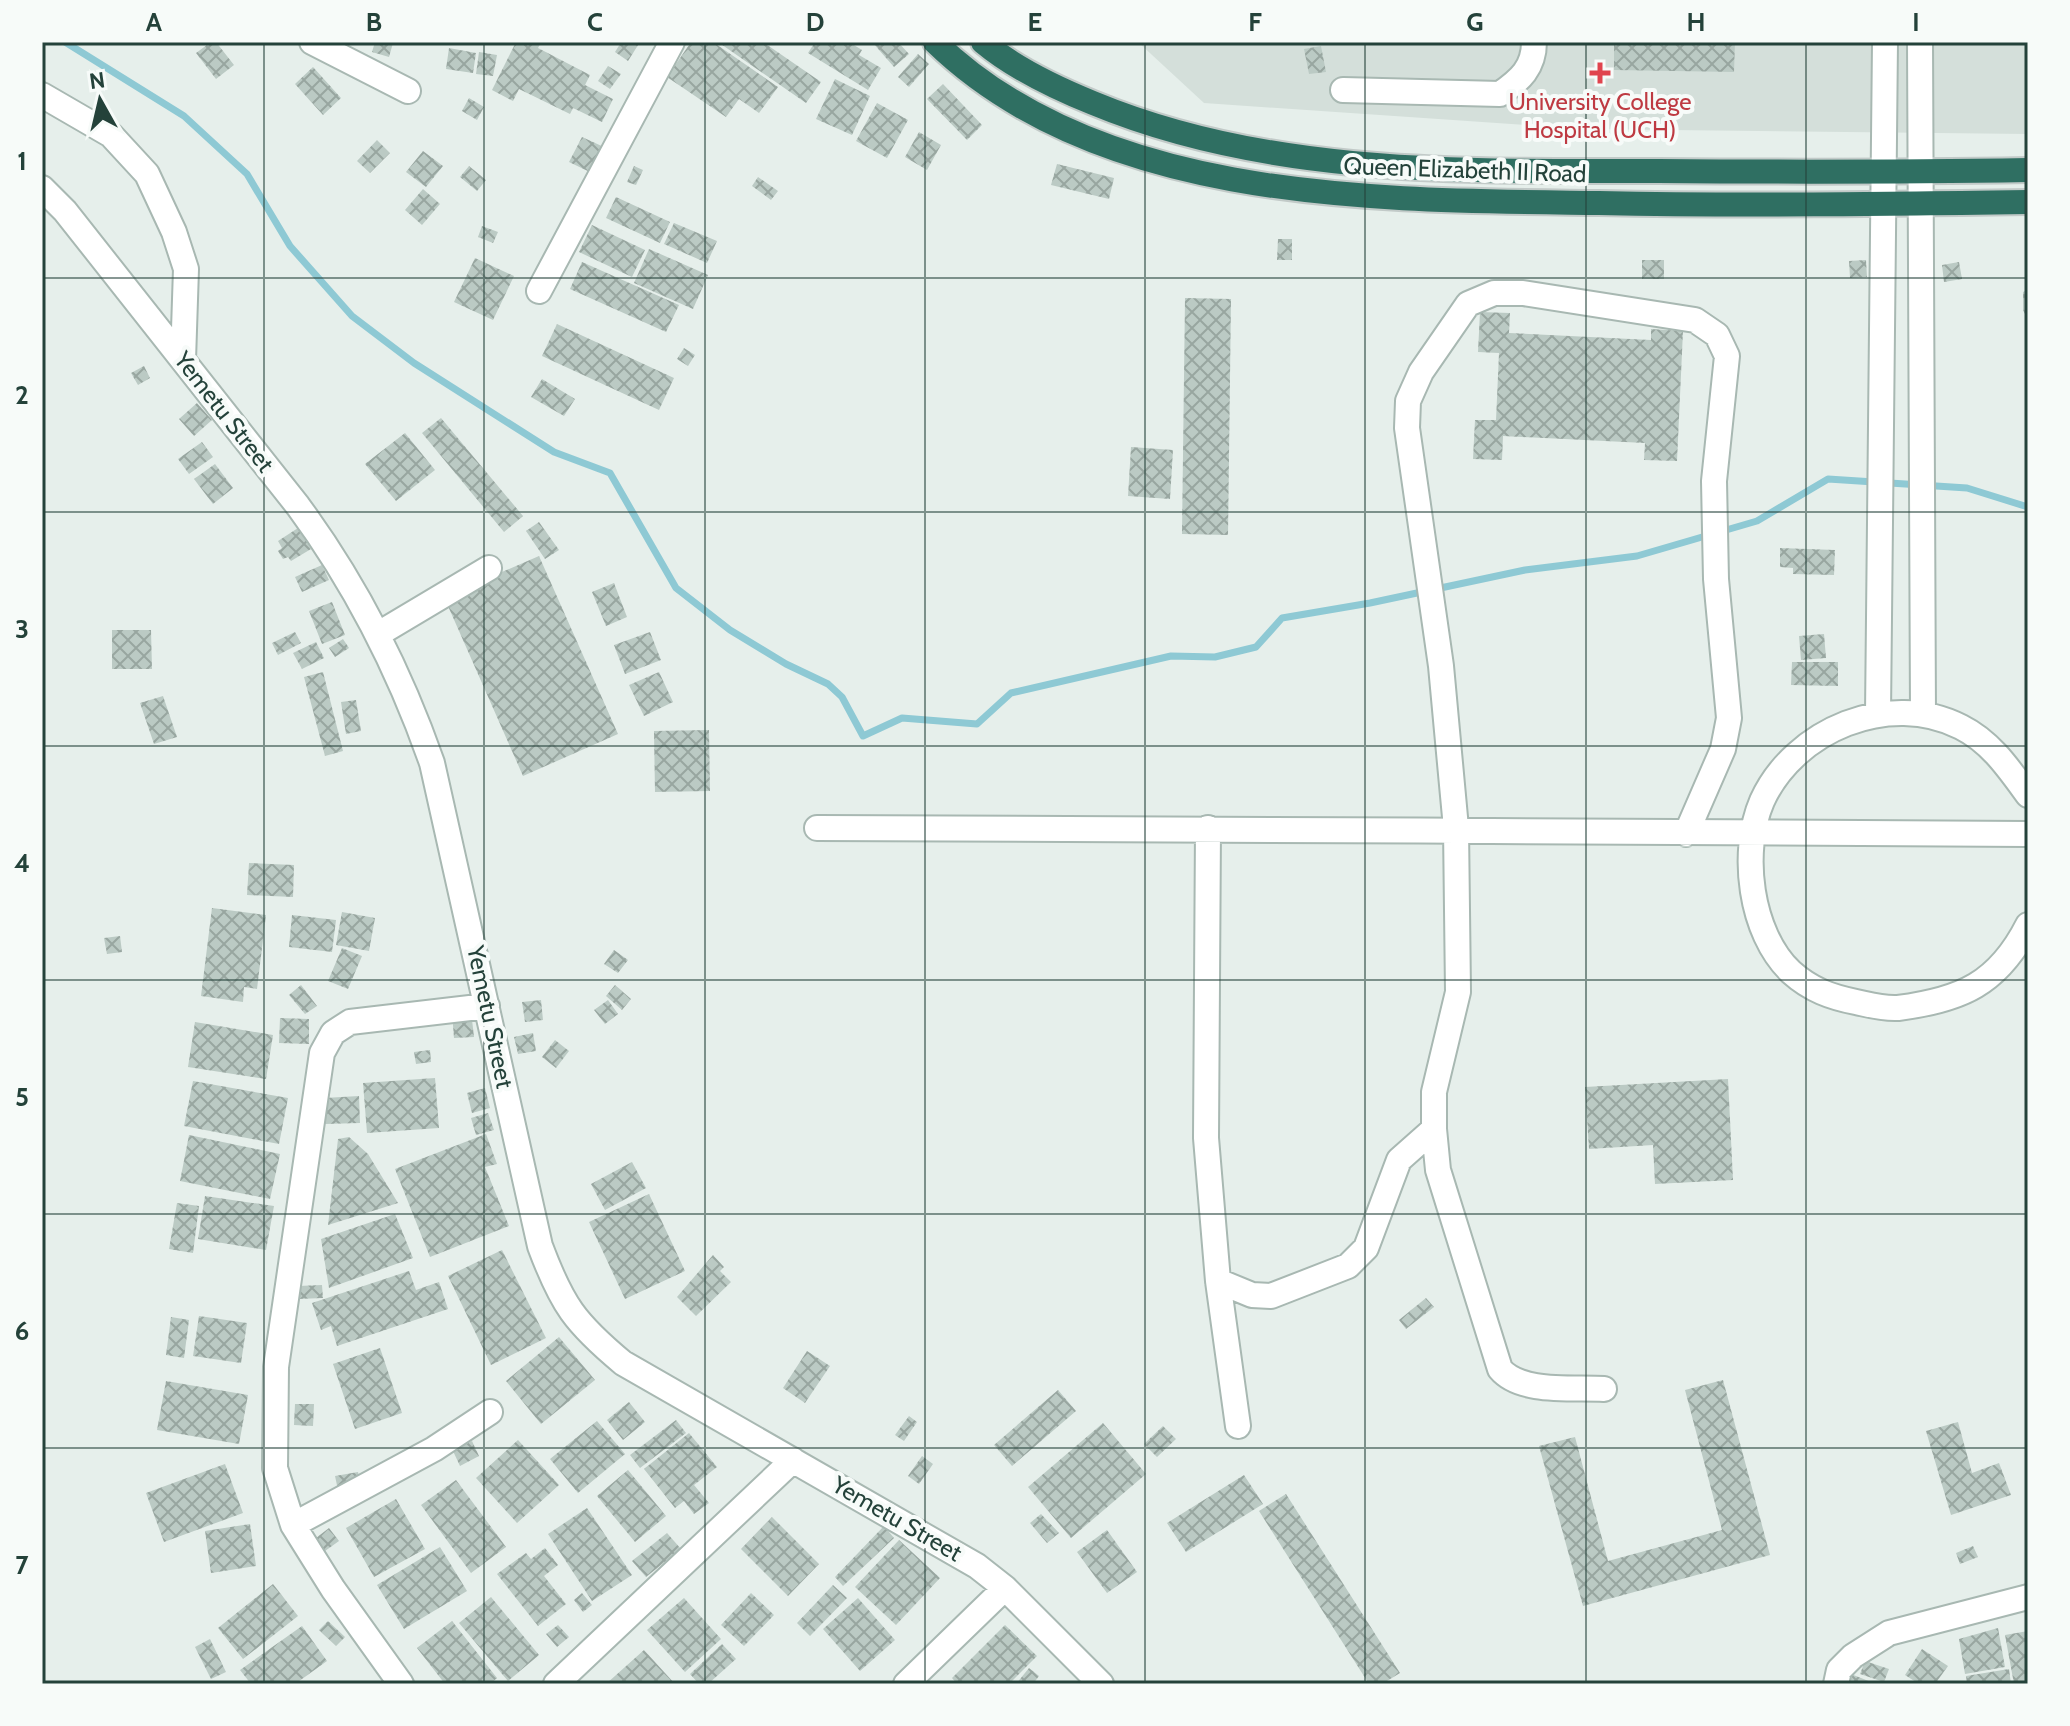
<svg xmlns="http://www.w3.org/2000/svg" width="2070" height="1726" font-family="Cabin,sans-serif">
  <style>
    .built { fill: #d4dfda }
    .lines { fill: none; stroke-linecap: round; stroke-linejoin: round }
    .stream { stroke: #8ec9d4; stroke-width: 7 }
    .building { fill: url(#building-cross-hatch) }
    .minor-casing { stroke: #a8b8b2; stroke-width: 28 }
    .highway-casing { stroke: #c2cac8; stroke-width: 28 }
    .minor { stroke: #fff; stroke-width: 24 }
    .highway { stroke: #2f6f62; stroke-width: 24 }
    .grid { fill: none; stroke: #24423a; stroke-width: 2; stroke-opacity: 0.55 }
    .health-dot { fill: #e0444e; stroke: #f7fbf9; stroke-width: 3 }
    .labels { text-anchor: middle; stroke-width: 8; stroke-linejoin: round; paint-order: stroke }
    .health-label { font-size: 24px; fill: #be3a42; stroke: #f7fbf9 }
    .street-label { font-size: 24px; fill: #24423a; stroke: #f7fbf9 }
    .neatline { fill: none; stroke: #24423a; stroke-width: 3 }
    .grid-label { font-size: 26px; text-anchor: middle; font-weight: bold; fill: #24423a }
  </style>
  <defs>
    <pattern id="building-cross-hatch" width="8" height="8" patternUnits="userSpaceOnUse" patternTransform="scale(2)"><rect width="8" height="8" fill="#bbcac4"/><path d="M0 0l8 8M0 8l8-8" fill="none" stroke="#98a6a0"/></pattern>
  </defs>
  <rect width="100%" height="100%" fill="#e6efeb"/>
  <path class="built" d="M1138,42H2028V134L1583,129L1204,103Z"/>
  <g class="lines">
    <path class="stream" d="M65,42L184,116L247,174L290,246L352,316L414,363L554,452L610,473L676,588L730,630L786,664L828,684L842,697L863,736L902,718L977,724L1011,693L1171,656L1215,657L1256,647L1282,618L1370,603L1525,570L1637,556L1757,521L1828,479L1967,488L2028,507"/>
  </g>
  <path class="building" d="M211,42H216L234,65L216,79L196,53Z
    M375,42L393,43L389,57L372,52Z
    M516,42H541L538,48L590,75L585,85L613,99L602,122L573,108L570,114L519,89L513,101L492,90Z
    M617,42H640L628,61L615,52L620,44Z
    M691,42H713L778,87L759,113L739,99L726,117L667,77Z
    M718,42H763L821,82L806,103Z
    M815,42H849L862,50L859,55L881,68L868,90L808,53Z
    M872,42H898L909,54L894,67Z
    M1614,42H1735L1734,72L1614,70Z
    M1321,46L1326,72L1309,74L1304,49Z
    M449,48L476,53L473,73L446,69Z
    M479,52L497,55L493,76L476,74Z
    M918,54L929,64L909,87L898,77Z
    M608,66L621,74L610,89L598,81Z
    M313,67L341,98L323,115L295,84Z
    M835,79L870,96L852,135L816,119Z
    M943,84L982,125L967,140L927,99Z
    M469,98L484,107L477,120L462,111Z
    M877,103L908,120L887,158L856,141Z
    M919,132L941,145L927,170L905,157Z
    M582,137L606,148L594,174L569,162Z
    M377,140L390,153L370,173L357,161Z
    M423,151L443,166L426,187L406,172Z
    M1057,164L1114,178L1109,199L1051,185Z
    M469,166L486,180L477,191L460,177Z
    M634,166L643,170L636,185L627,182Z
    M758,177L778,191L771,200L752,186Z
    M423,189L440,204L422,225L405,210Z
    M616,197L670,222L660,243L606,218Z
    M674,223L717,241L707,263L664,244Z
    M592,225L645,250L632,277L579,252Z
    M482,226L498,232L493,243L478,237Z
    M1278,239H1292V260H1277Z
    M649,249L708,275L693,309L634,283Z
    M475,258L514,276L493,320L454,302Z
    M1642,260H1664V279H1642Z
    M1866,260L1867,277L1850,278L1849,261Z
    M582,262L679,305L666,332L570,289Z
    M1959,262L1962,279L1944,282L1942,265Z
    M2028,289V320L2023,310V292Z
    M1185,298L1231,299L1228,535L1182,534Z
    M1480,312L1510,313L1509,333L1651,340V329L1683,331L1677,461L1644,460L1645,443L1503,436L1502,460L1473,459L1475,420H1496L1499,353L1478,352Z
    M557,324L674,378L659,410L542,356Z
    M684,348L695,355L688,366L677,359Z
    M144,366L150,378L138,385L131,373Z
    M542,379L575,399L564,416L531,397Z
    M197,403L212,420L194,436L179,419Z
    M441,418L523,516L504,532L422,433Z
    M405,433L435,470L396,501L365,464Z
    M202,442L213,457L189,474L178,459Z
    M1131,447L1173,450L1170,499L1128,496Z
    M215,464L233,488L213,504L194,479Z
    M539,522L559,550L545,559L526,531Z
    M298,528L311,549L291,561L288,557L283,559L278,551L282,548L278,541Z
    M1780,548L1835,550L1834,575L1793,574V568L1780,567Z
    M539,556L618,734L523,776L444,597Z
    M322,565L329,580L302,592L295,577Z
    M614,583L627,617L606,626L592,592Z
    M332,602L345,635L322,644L309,611Z
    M112,630H151L152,669H112Z
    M295,632L301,643L278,655L272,643Z
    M650,632L661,660L625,674L614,645Z
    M1824,634L1826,658L1801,660L1799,636Z
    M343,639L349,648L335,657L329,648Z
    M316,642L324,658L302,669L293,653Z
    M1792,662H1838V686L1791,685Z
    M323,672L343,751L325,756L304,677Z
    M659,672L673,702L644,716L629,685Z
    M163,696L177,737L154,744L140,703Z
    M356,700L361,731L346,734L341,702Z
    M709,730L710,791L655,792L654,731Z
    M249,863L294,865L293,897L247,895Z
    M212,908L266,915L257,989L244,987L243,1002L201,996Z
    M342,912L375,918L369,951L336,945Z
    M292,915L336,920L332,952L289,947Z
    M120,936L122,952L107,954L104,938Z
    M342,948L362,956L348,989L328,981Z
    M614,950L628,960L618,973L604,964Z
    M301,985L317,1006L305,1014L289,995Z
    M615,985L631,999L622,1010L606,996Z
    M541,1000L543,1020L525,1022L522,1002Z
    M608,1000L618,1014L605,1024L594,1010Z
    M471,1011L474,1037L454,1038L452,1012Z
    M280,1018L309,1019V1044L279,1043Z
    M195,1022L273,1035L266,1079L188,1067Z
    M533,1033L536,1051L518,1054L514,1037Z
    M555,1040L569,1051L556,1068L542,1057Z
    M430,1050L431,1062L416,1064L414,1052Z
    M435,1078L439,1128L367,1133L363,1083Z
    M1728,1079L1733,1180L1655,1184L1653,1145L1589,1149L1585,1087Z
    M193,1081L288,1098L279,1144L184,1126Z
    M485,1088L490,1108L472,1113L467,1093Z
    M359,1096L360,1123L325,1124L324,1098Z
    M488,1113L494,1130L476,1135L471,1118Z
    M486,1134L497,1164L485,1167L509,1226L430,1257L395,1169Z
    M189,1135L280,1154L270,1199L180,1181Z
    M349,1137L368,1154L398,1203L328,1225L338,1139Z
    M632,1162L646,1188L605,1210L591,1184Z
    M649,1194L685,1271L625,1299L589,1222Z
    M205,1196L274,1206L266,1250L198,1239Z
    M177,1203L199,1206L193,1253L169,1249Z
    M395,1214L413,1258L329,1288L321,1239Z
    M502,1250L546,1338L491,1365L448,1276Z
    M713,1255L724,1267L720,1271L731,1282L696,1316L677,1297Z
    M409,1271L416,1290L439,1282L448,1309L337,1346L331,1326L321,1330L312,1303Z
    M322,1285L323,1298L298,1299V1286Z
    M1426,1298L1434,1307L1406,1329L1399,1320Z
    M199,1316L247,1323L241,1363L193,1356Z
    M171,1317L189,1320L184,1358L166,1355Z
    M559,1337L595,1380L541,1424L506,1381Z
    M380,1348L402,1413L355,1429L333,1364Z
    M807,1351L830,1366L805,1403L783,1388Z
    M1723,1380L1770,1555L1583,1606L1539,1446L1575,1437L1608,1561L1722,1530L1685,1390Z
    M166,1381L248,1395L239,1444L157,1430Z
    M1058,1390L1076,1411L1012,1466L994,1445Z
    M629,1402L645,1422L623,1440L607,1420Z
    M295,1404H314L313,1426L294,1425Z
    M909,1416L917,1422L904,1441L895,1435Z
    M676,1420L686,1433L640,1468L630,1455Z
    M597,1421L625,1454L578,1493L550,1459Z
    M1958,1422L1972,1473L1999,1463L2011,1495L1951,1515L1926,1431Z
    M1103,1423L1146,1474L1071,1538L1028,1487Z
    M1163,1426L1176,1439L1157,1457L1144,1444Z
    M689,1433L717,1467L694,1485L709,1503L694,1514L684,1501L675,1508L644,1469Z
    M518,1440L559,1485L517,1523L476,1478Z
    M472,1441L479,1456L460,1466L453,1451Z
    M922,1456L933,1464L919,1484L908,1476Z
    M225,1464L243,1513L164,1542L146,1493Z
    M628,1470L666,1516L635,1542L597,1496Z
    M358,1472L361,1485L338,1490L335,1476Z
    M1244,1475L1263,1504L1186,1552L1167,1523Z
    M456,1480L506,1547L471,1573L421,1505Z
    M1286,1494L1400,1673L1382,1684H1369L1259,1511Z
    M396,1499L425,1549L374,1577L346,1528Z
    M587,1508L632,1575L592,1601L548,1534Z
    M1041,1514L1059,1533L1047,1543L1030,1523Z
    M772,1517L819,1564L788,1596L741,1549Z
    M250,1524L256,1566L211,1573L205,1531Z
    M884,1526L894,1538L843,1586L835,1577Z
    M329,1528L339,1541L325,1551L316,1538Z
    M1107,1530L1137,1572L1107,1593L1077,1552Z
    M667,1533L681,1549L646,1577L632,1561Z
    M899,1540L940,1578L896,1625L855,1587Z
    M1973,1546L1978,1557L1960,1564L1956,1553Z
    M440,1547L467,1591L404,1629L377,1585Z
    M545,1548L558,1565L544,1576L566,1604L538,1626L497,1574L526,1553L531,1559Z
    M273,1584L298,1616L243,1659L218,1628Z
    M833,1585L847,1598L810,1636L797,1623Z
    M582,1593L592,1605L583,1612L574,1600Z
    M751,1593L774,1615L744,1646L721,1625Z
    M491,1597L539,1655L508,1681L459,1623Z
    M684,1598L721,1639L685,1672L647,1630Z
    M858,1598L895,1640L860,1671L823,1629Z
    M328,1621L345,1637L336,1646L319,1630Z
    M452,1621L497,1678L490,1684H445L417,1648Z
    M558,1625L569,1637L557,1647L546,1634Z
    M1005,1625L1037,1656L1009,1684H957L952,1678Z
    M302,1626L327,1661L295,1684H251L240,1670Z
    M1998,1628L2005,1667L1965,1674L1959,1639Z
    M2028,1631V1684H2014L2005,1635Z
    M210,1639L226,1672L211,1679L195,1647Z
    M722,1644L736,1659L708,1684H699L690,1674Z
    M1922,1649L1948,1666L1935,1684H1919L1905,1675Z
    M644,1650L675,1684H606Z
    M1865,1661L1889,1669L1884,1682L1860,1674Z
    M1029,1668L1039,1676L1033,1684H1016Z
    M2009,1669L2011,1684H1967L1966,1676Z
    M1851,1674L1876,1684H1847Z"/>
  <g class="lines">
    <defs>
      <path id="minor" d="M312,42L408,91
        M1920,42L1923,714
        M1343,90L1500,94C1520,80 1534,68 1534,42
        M42,95L111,135L147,174L174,232L186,269L183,360
        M42,188L65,211L298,506C357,586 399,669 432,763L540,1246C562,1305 575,1323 623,1363L977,1566L1005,1588L1101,1684
        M539,291L672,42
        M380,633L489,568
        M1878,714L1885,42
        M2028,795C2009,769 1991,742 1961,727C1889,690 1794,730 1762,801C1740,852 1750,933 1791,972C1811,990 1831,997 1856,1002C1870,1005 1883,1009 1898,1008C1961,1000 1998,984 2028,925
        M817,828C1221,828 1624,833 2028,834
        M1208,828L1206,1138L1218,1281L1238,1426
        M1218,1281L1252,1295L1271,1296L1348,1266L1366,1248L1399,1160L1434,1129
        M1604,1389C1574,1387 1521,1394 1500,1369L1438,1170L1434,1129V1092L1458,992L1456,828L1441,666L1407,428L1408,401L1421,372L1468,304L1494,293H1523L1695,320L1717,335L1727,356L1714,481L1716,579L1729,718L1723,749L1686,834
        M293,1525L434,1449L490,1412
        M401,1684L333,1589L293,1525L275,1468L276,1367L322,1053L333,1033L350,1022L487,1006
        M556,1684L793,1460
        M906,1684L1005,1588
        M1836,1684L1839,1670L1853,1656L1889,1633L2028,1597"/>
      <path id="highway" d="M935,42C1102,204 1382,200 1599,203C1742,206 1885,204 2028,202
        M983,42C1014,68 1056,88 1093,103C1271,177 1470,171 1659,171C1782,172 1905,172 2028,170"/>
    </defs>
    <use href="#minor" class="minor-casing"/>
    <use href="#highway" class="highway-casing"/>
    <use href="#minor" class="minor"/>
    <use href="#highway" class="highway"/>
  </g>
  <path class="grid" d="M264,42V1684M484,42V1684M705,42V1684M925,42V1684M1145,42V1684M1365,42V1684M1586,42V1684M1806,42V1684M42,278H2028M42,512H2028M42,746H2028M42,980H2028M42,1214H2028M42,1448H2028"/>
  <path class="health-dot" d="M1596 61h8v8h8v8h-8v8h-8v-8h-8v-8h8z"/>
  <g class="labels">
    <g class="health-label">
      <text x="1600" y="110">University College<tspan x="1600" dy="28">Hospital (UCH)</tspan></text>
    </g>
    <g class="street-label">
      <text transform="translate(1465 170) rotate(2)" y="8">Queen Elizabeth II Road</text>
      <text transform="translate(224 412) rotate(52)" y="8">Yemetu Street</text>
      <text transform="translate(490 1017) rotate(78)" y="8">Yemetu Street</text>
      <text transform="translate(897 1519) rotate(30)" y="8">Yemetu Street</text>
    </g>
  </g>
  <rect width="2070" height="1726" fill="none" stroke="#f7fbf9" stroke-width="88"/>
  <g transform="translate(100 100) rotate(352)" stroke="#f7fbf9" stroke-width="6" paint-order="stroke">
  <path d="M0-6L14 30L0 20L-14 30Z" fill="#24423a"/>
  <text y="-12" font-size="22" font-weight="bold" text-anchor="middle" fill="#24423a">N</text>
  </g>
  <rect x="44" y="44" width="1982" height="1638" class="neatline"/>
  <g class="grid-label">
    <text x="154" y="31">A</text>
    <text x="374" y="31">B</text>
    <text x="595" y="31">C</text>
    <text x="815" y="31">D</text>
    <text x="1035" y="31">E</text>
    <text x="1255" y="31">F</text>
    <text x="1475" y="31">G</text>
    <text x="1696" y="31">H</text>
    <text x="1916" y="31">I</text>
    <text x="22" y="170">1</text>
    <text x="22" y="404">2</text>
    <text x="22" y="638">3</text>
    <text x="22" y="872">4</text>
    <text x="22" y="1106">5</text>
    <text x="22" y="1340">6</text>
    <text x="22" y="1574">7</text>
  </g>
</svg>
